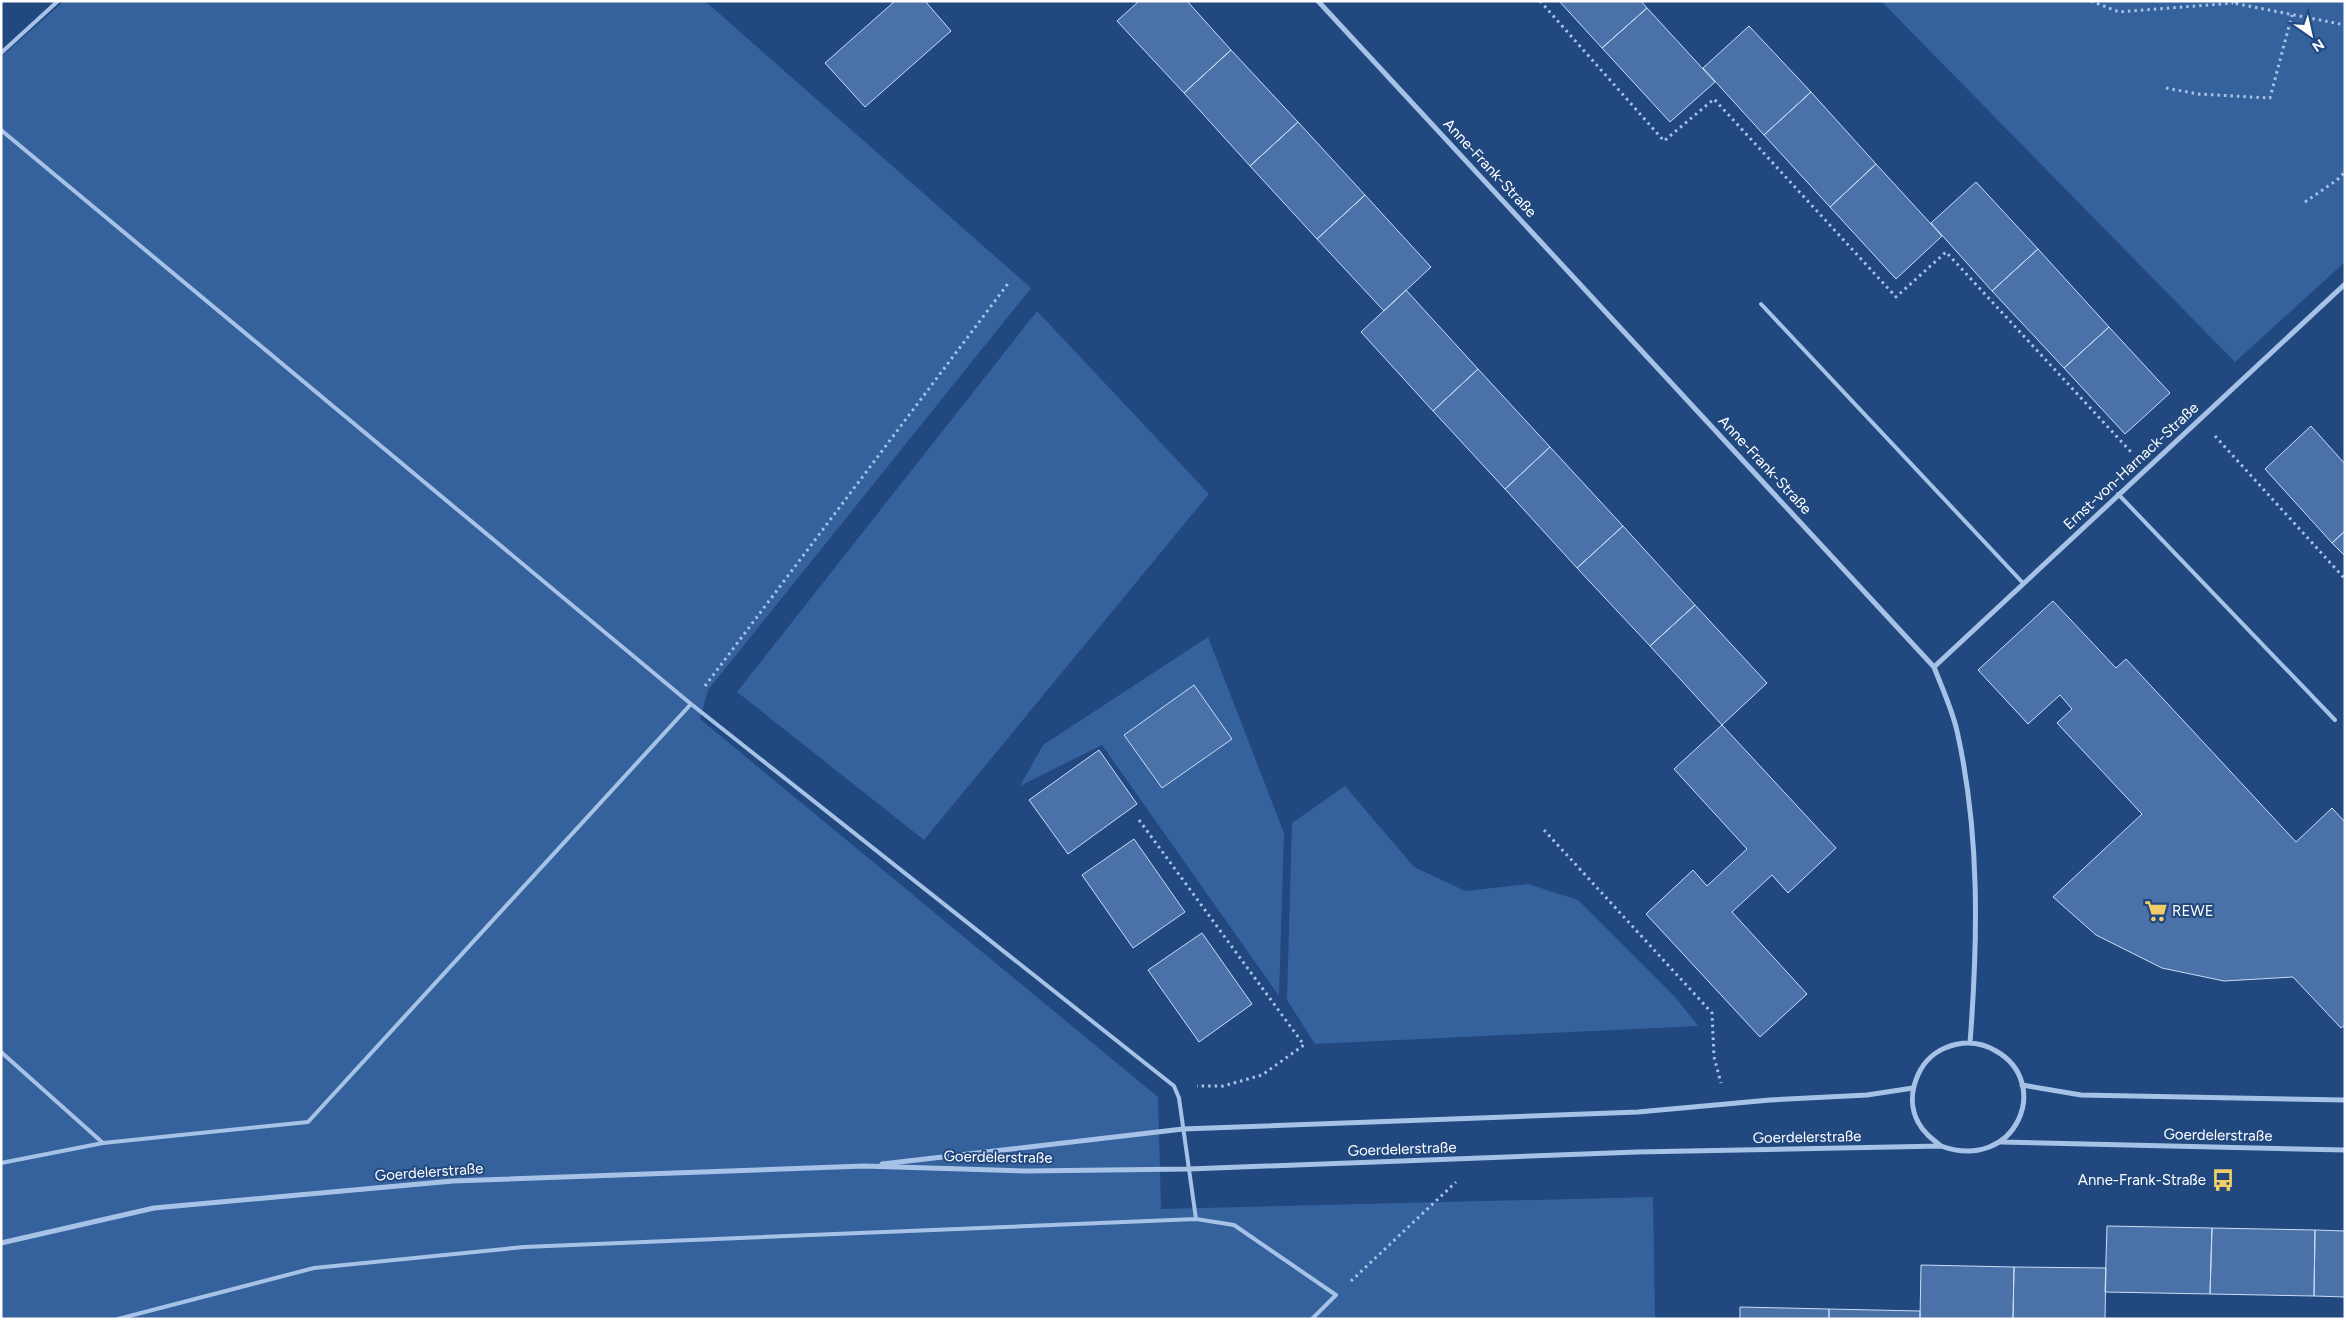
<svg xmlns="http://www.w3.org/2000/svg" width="2346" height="1320" font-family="Figtree,sans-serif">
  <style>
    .green { fill: #35629d }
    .building { fill: #4a72a8; stroke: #caddf5 }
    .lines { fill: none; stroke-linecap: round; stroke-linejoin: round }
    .path { stroke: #a7c2e7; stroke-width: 3; stroke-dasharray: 2.5 4; stroke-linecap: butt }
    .service { stroke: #a7c2e7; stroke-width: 4 }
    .minor { stroke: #a7c2e7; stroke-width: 5 }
    .labels { text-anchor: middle; stroke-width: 4; stroke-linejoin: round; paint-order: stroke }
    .street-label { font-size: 15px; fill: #fff; stroke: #21487f }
    .poi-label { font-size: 15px; fill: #fff; stroke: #21487f; text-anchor: start }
  </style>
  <rect width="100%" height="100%" fill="#21487f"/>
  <path class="green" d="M64,1H705L1031,288L708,690L700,719L1158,1097L1161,1209L1653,1197L1655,1319H1V57Z
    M1881,1H2345V262L2235,362Z
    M1037,311L1209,494L924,840L737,692Z
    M1208,637L1284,833L1279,996L1102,745L1020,786L1043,745Z
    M1345,786L1414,867L1465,891L1528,884L1578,900L1676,998L1698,1026L1315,1044L1287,1000L1292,823Z"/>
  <path class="building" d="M895,1H925L951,31L865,107L825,63Z
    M1139,1H1187L1231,50L1184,93L1117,21Z
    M1559,1H1641L1647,8L1602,48Z
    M1647,8L1715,82L1670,122L1602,48Z
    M1749,26L1811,92L1764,135L1703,68Z
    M1231,50L1298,122L1250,166L1184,93Z
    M1811,92L1876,164L1830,207L1764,135Z
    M1298,122L1365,195L1317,239L1250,166Z
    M1876,164L1942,236L1896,279L1830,207Z
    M1976,182L2038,249L1992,291L1931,223Z
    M1365,195L1431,267L1384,311L1317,239Z
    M2038,249L2109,327L2064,368L1992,291Z
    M1406,290L1478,369L1433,411L1361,332Z
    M2109,327L2170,393L2125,434L2064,368Z
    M1478,369L1550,447L1505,489L1433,411Z
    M2311,426L2345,464V531L2332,543L2265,469Z
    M1550,447L1623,526L1577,568L1505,489Z
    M1623,526L1695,605L1650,646L1577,568Z
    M2345,531V556L2332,543Z
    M2053,601L2116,668L2126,659L2296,842L2332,808L2345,822V1025L2341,1028L2293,977L2224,981L2162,968L2096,935L2053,897L2142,814L2057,723L2072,709L2060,695L2028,724L1978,670Z
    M1695,605L1767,683L1722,725L1650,646Z
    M1194,685L1232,739L1162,788L1124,735Z
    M1722,725L1836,848L1788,893L1772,875L1732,912L1807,994L1760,1037L1646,914L1693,870L1707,886L1747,849L1674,769Z
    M1099,750L1137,804L1068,854L1029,800Z
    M1134,839L1185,912L1133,948L1082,875Z
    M1202,933L1252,1004L1199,1042L1148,970Z
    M2107,1226L2212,1228L2210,1294L2105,1292Z
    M2212,1228L2315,1230L2314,1296L2210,1294Z
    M2315,1230L2345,1231V1297L2314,1296Z
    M1921,1265L2014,1267L2013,1319H1920Z
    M2014,1267L2106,1268L2105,1319H2013Z
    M1740,1307L1829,1309V1319H1740Z
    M1829,1309L1920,1311V1319H1829Z"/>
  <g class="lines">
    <path class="path" d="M1540,1L1664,141L1714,99L1896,297L1946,252L2131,452
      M2091,1L2119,12L2233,3
      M2236,1L2233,3L2345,25
      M2166,88L2198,94L2270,98L2292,15
      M2305,202L2337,180L2345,172
      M2215,436L2345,579
      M705,686L1010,281
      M1139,820L1304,1045L1262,1075L1223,1086H1197
      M1544,830L1712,1013L1714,1057L1721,1083
      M1351,1281L1456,1182"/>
    <path class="service" d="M1,53L58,1
      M1,130L691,704L1174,1086L1179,1098L1196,1219
      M1761,304L2023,583
      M2118,494L2335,720
      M1,1052L103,1143
      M1,1163L103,1143L308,1122L691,704
      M118,1319L314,1268L524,1247L1196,1219L1234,1225L1336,1295L1312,1319"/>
    <path class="minor" d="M1318,1L1934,667C1942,688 1952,709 1957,731C1980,833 1978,939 1970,1043
      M1934,667L2345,284
      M2022,1085L2081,1095L2345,1100
      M2001,1142L2345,1150
      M882,1164L1183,1129L1638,1112L1770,1100L1867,1095L1913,1088
      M1,1243L154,1208L453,1181L864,1166L1025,1171L1189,1169L1637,1152L1941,1146C2016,1173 2053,1083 1996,1051C1979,1041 1962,1041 1945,1048C1918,1059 1904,1096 1918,1122C1923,1132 1932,1139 1941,1146"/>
  </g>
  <defs>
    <symbol id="supermarket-bare" viewBox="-9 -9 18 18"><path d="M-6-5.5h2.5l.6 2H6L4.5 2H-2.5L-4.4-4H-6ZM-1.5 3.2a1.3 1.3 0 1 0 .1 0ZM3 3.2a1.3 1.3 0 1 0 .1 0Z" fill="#f3ce68" stroke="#21487f" stroke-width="2.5" paint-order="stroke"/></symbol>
    <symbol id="bus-bare" viewBox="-9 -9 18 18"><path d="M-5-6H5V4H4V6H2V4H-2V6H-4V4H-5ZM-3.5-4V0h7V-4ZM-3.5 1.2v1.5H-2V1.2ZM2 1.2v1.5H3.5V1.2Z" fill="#f3ce68" stroke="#21487f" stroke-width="2.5" paint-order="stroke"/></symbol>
  </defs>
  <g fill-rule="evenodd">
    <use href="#supermarket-bare" x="2140" y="895" width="32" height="32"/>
    <use href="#bus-bare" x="2207" y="1164" width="32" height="32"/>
  </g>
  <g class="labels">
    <g class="street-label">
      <text transform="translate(1490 168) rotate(47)" y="5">Anne-Frank-Straße</text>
      <text transform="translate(1765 465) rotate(47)" y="5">Anne-Frank-Straße</text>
      <text transform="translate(2131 466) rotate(-43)" y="5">Ernst-von-Harnack-Straße</text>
      <text transform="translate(2218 1135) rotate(1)" y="5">Goerdelerstraße</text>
      <text transform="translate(1807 1137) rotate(-1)" y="5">Goerdelerstraße</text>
      <text transform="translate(1402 1149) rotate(-2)" y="5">Goerdelerstraße</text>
      <text transform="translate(998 1157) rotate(1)" y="5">Goerdelerstraße</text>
      <text transform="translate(429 1172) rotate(-4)" y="5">Goerdelerstraße</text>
    </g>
    <g class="poi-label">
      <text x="2172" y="916">REWE</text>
      <text x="2206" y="1185" text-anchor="end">Anne-Frank-Straße</text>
    </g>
  </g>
  <rect width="2346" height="1320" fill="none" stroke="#ffffff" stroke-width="5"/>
  <g transform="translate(2311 35) rotate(146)" stroke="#21487f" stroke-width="4" paint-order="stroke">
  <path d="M0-4L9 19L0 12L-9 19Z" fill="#ffffff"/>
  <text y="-8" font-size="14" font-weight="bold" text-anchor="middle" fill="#ffffff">N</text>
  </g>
</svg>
